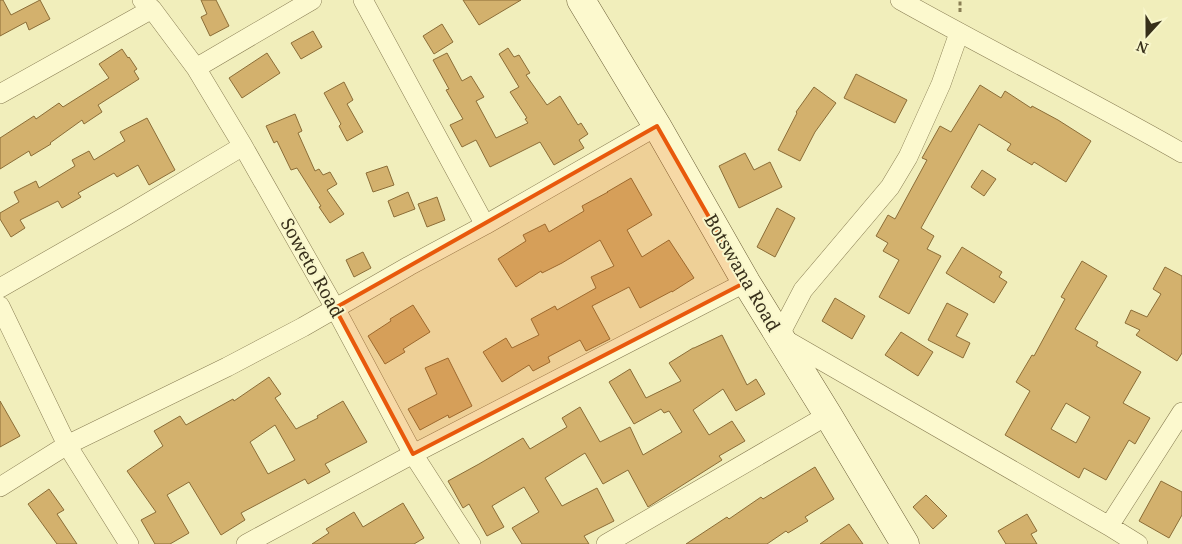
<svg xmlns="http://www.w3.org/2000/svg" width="1182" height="544" font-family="'Noto Serif',serif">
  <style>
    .building { fill: #d3b16d; stroke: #8b6d37; fill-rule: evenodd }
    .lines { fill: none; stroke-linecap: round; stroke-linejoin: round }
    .street-casing { stroke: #897e54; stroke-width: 20 }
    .secondary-casing { stroke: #6b5e37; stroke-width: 29 }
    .path { stroke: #897e54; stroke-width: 3; stroke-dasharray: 4 2.5; stroke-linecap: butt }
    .street { stroke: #fcf9ce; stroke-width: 19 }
    .secondary { stroke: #fcf9ce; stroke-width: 28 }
    .marked { fill: #e8590c; fill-opacity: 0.2; stroke: #e8590c; stroke-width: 4; stroke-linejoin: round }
    .labels { text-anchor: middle; stroke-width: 4; stroke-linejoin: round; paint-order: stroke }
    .street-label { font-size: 18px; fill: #372f1a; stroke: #f8f6cb }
  </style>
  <rect width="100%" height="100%" fill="#f1eebb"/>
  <path class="building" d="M0,0H3L11,15L40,0L50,19L29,30L26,22L0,36Z
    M201,0H216L229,26L210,36L201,17L207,14Z
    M463,0H521L479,25Z
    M442,24L453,42L434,54L423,36Z
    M313,31L322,47L301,59L291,43Z
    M508,48L514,57L519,55L530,73L526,75L547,105L560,96L578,125L581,123L588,134L579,140L584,148L554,165L540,142L490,167L476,140L462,147L450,125L463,119L446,90L449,89L433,60L447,53L462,81L471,76L484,97L476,101L496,138L528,123L525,119L527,118L510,92L519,87L499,54Z
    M122,49L128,58L129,57L137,69L134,71L139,79L98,105L102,112L84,124L82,120L50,143L51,144L31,156L29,151L0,169V138L34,116L36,119L59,103L63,107L109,78L99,64Z
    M267,53L280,73L242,98L229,78Z
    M856,74L907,100L895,123L844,98Z
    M344,82L353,100L347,104L363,132L347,141L339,126L341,124L324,93Z
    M980,85L1001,98L1005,91L1031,108L1032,106L1058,120L1091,141L1066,182L1034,162L1032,165L1007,150L1011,144L979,124L921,228L934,236L927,249L941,256L909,314L879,297L899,260L883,251L888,243L876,236L888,215L895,219L927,160L922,158L940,126L951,132Z
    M814,87L836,103L815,132L800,161L778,150L797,113L796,112Z
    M295,114L302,131L298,133L315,171L319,169L323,175L330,172L337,184L327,190L344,214L330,223L319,207L321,206L297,168L291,170L277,141L274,143L266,126Z
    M147,118L175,170L149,185L138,165L117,177L114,173L78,193L81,197L62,208L58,201L20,220L25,228L11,237L0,219V213L19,202L14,192L36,181L39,188L75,166L72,160L89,151L94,160L125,141L120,132Z
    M745,153L754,170L770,162L782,187L739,208L719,166Z
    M387,166L394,185L373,192L366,173Z
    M982,170L996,179L984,196L971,187Z
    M631,178L652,215L627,230L642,257L669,240L694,278L672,292V291L640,308L629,287L592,306L610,339L586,351L580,340L548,357L550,362L533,371L529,365L502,382L483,352L506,338L512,348L539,335L531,319L555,306L557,310L596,288L591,277L614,266L600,240L562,263L542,273L541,271L516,287L498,259L526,241L523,235L545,224L549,232L584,211L582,206L608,192H607Z
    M408,192L415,209L394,217L388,201Z
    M437,197L445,220L427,227L418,204Z
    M777,208L795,218L775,257L757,247Z
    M962,247L1002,272L999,277L1007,282L994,303L946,273Z
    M363,252L371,268L354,277L346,260Z
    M1082,261L1107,276L1075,329L1098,342L1096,346L1141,372L1123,403L1150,418L1135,444L1129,440L1106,480L1084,468L1079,478L1005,435L1030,391L1016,382L1032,355L1034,356L1065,299L1061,297ZM1066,403L1090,417L1076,443L1051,429Z
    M1165,267L1182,276V353L1177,361L1136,335L1140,330L1125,323L1131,310L1147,317L1161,294L1153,289Z
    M835,298L865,316L852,339L822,321Z
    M947,303L968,314L956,336L970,343L963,358L928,340Z
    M413,305L430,332L403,349L405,352L385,364L368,336L391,321L390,319Z
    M901,332L933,352L918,376L885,355Z
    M722,335L747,385L756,379L765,394L736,411L723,389L693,410L709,435L732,421L745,441L719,456L722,460L648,507L628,470L603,484L585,453L545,478L562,506L597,488L614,521L584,536L589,544H522L512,528L539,512L524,487L492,506L504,527L487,536L469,504L463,508L448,481L479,464L523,438L530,449L567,427L562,418L580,407L600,442L630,427L643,455L682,432L669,411L664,413L661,409L634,424L609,382L630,369L646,398L681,381L669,363L693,348H694Z
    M448,358L472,406L449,418L448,415L420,430L408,409L437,394L425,368Z
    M269,377L281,394L275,398L296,429L318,418L317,416L343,401L367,442L325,464L330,472L308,484L305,479L241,513L245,520L221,535L189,482L167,495L189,533L170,544H155L141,520L156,512L127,471L163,446L154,431L180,416L186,425L233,399L234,401ZM275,425L295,460L268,474L250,442Z
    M0,401L20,436L0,447Z
    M815,467L834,499L805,517L808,521L788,533L786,531L767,544H686L727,517L729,519L761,497L763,499Z
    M1161,481L1182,492V515L1169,538L1139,521Z
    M49,489L64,510L57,514L77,544H57L28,504Z
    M926,495L947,516L933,529L913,507Z
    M403,503L424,538L414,544H312L329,533L326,529L354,512L363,527Z
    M1027,514L1037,531L1031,534L1037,544H1006L998,531Z
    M849,524L863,544H820L837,532Z"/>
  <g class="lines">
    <defs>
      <path id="street" d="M142,0L152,9L196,68L243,146L335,308L413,454L471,544
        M363,0L485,225
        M900,0C993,52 1089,100 1182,153
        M959,33L941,84L908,157L890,187L803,290L779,336L1109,526L1138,544
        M196,68L312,0
        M0,94L152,9
        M0,288L126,216L243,146
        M0,306L67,445L129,544
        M0,487L67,445L227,367L303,327L409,266L485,225L657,126
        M1109,526L1182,412
        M246,544L413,454L746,282
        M606,544L828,415"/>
      <path id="secondary" d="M581,0L657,126L746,282L828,415L905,544"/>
    </defs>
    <use href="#street" class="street-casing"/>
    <use href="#secondary" class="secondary-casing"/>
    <path class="path" d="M960,12V0"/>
    <use href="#street" class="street"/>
    <use href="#secondary" class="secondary"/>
  </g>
  <path class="marked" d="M657,126L746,282L413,454L335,308Z"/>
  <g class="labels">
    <g class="street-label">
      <text transform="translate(312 268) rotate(61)" y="6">Soweto Road</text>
      <text transform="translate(742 273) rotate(60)" y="6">Botswana Road</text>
    </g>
  </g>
  <g transform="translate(1147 35) rotate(201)" stroke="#f8f6cb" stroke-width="4" paint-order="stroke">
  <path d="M0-4L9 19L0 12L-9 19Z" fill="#372f1a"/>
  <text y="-8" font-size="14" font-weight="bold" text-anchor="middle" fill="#372f1a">N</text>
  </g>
</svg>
